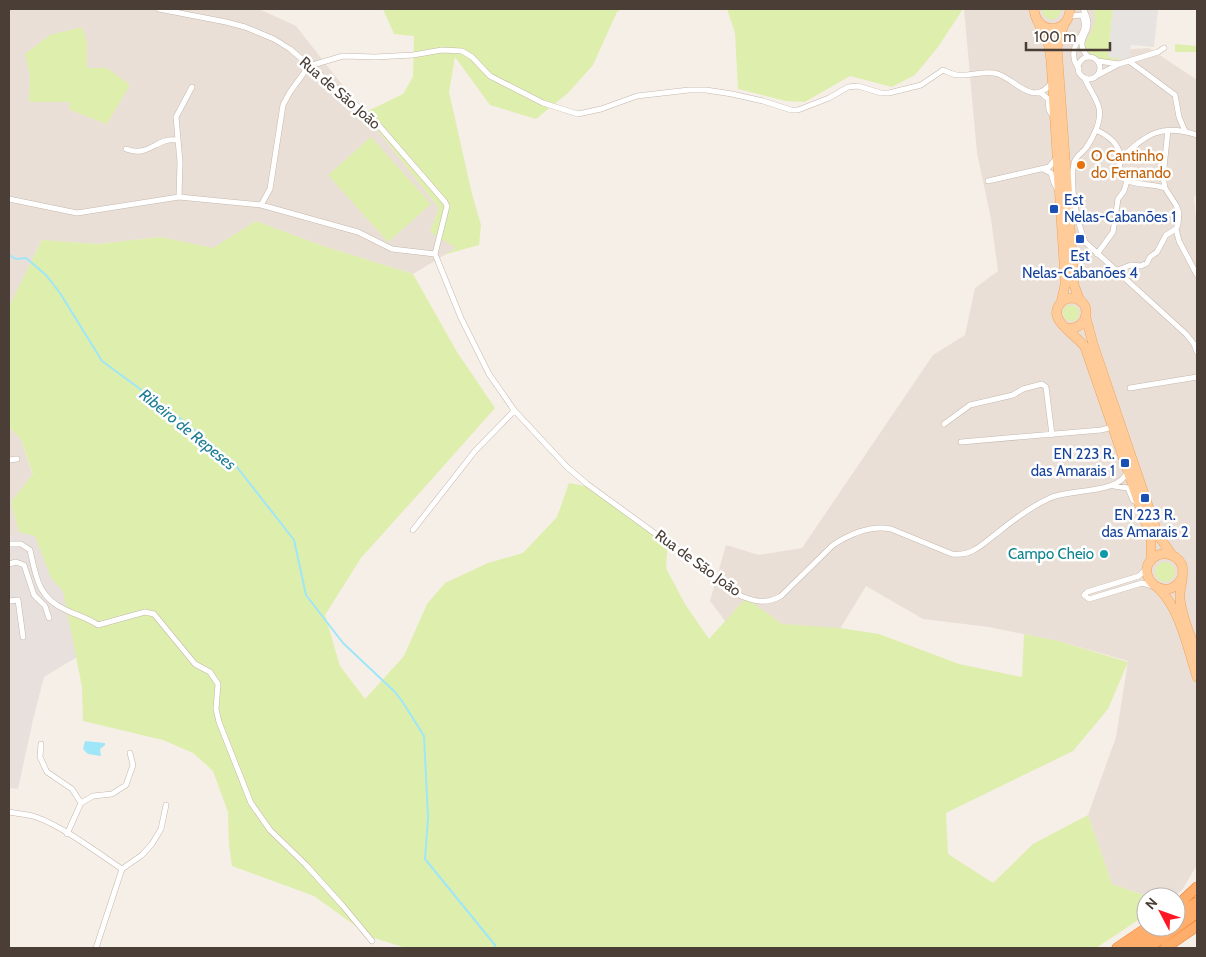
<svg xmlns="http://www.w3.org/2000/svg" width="1206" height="957" font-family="Cabin,sans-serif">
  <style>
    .residential { fill: #eadfd6 }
    .industrial { fill: #e8e0dd }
    .green { fill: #deeead }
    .parking { fill: #e6e3e0 }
    .water { fill: #9fe6f8 }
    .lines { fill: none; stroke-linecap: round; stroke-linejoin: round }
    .stream { stroke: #9fe6f8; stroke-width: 2 }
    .street-casing { stroke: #c5b7ac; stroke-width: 6 }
    .primary-casing { stroke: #f0a45c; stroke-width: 10 }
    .highway-casing { stroke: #ed7c2a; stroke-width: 11 }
    .street { stroke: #fff; stroke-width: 5 }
    .primary { stroke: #ffcb98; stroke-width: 9 }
    .highway { stroke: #ffad6a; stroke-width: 10 }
    .food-dot { fill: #e8710a; stroke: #fff; stroke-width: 2 }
    .transit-dot { fill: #1a4fb4; stroke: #fff; stroke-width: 2 }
    .culture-dot { fill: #0f9aa8; stroke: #fff; stroke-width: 2 }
    .labels { text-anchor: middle; stroke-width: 5; stroke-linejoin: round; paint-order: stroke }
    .street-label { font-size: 15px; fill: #4a3e36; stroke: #fff }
    .food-label { font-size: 15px; fill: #c56008; stroke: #fff; text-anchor: start }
    .transit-label { font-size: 15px; fill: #164399; stroke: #fff }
    .culture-label { font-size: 15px; fill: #0d838f; stroke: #fff; text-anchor: end }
    .water-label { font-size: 16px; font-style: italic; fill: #1e7d96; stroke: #fff }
  </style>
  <rect width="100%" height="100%" fill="#f6efe8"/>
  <path class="residential" d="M9,9H259L296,26L439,208L456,248L413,274L323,246L256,221L213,249L161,237L97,244L42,240L9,307Z
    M964,9H1095L1107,45L1119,50L1149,48L1197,80V194L1194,197L1197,229V865L1182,890L1173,897H1149L1112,884L1088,815L1116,737L1128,661L1058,641L989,627L923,619L866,586L823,657L753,658L710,601L726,545L759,555L802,548L933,355L965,335L975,288L998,271L991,219L977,153Z
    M9,427L21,439L33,475L11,502L19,532L9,538Z"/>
  <path class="industrial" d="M19,532L35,535L51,578L63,591L77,657L44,677L33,720L18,789L9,788V538Z"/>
  <path class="green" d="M383,9H622L617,12L593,65L568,93L536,119L490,105L455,57L449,92L472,194L481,225L479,245L443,255L456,248L430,232L439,208L364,113L403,94L413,77L414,36L394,34Z
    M727,9H963L938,47L915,75L892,87L850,76L805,102L786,101L738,89L735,33Z
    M1041,9H1061C1060,18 1053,22 1045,17Z
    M1093,9H1113L1108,57L1124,59L1110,60L1101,59L1088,52L1084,45C1089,34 1099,22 1093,9Z
    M82,27L87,42V68H107L130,85L107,124L70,110L69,102H29L30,76L25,54L50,35Z
    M1175,44L1197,46V52H1175Z
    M371,137L431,204L388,242L328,175Z
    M256,221L323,246L413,274L457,352L495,408L440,470L361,558L325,615L340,666L365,699L404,656L427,604L445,583L488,563L523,553L557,517L569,483L591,487L668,540L666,568L685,604L709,639L746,598L782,624L840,628L879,634L959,664L1022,677L1024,634L1058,641L1128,662L1108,709L1073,751L946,813L948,854L993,883L1033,844L1088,815L1112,884L1149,897H1146V915L1096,948H406L371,937L314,896L232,866L229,845L228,812L213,771L193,753L163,740L83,721L82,687L63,591L51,578L35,536L19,532L11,502L33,474L21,439L9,427V307L42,240L97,244L161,237L213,248Z
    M1063 313a8 8 0 1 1 16 0a8 8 0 1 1-16 0Z
    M1155 572a10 10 0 1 1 20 0a10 10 0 1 1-20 0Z"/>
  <path class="parking" d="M1113,9H1158L1154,47L1131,45L1129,58L1124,59L1108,57Z"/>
  <path class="water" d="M85,741L105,743V745L100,749L101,756L88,754L83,749Z"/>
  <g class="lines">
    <path class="stream" d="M9,255L16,259L26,258L46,275L60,293L102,361L185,422L233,462L294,540L306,595L343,643L395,692L402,701L424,736L428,817L425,859L495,945V948"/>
    <defs>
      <path id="street" d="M159,9L226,22L245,27L274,39L290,49L375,121L445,202L447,206L435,254L461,318L489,374L514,410L567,467L587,484L741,596C756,602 767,604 781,596L833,545C850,534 870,525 891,529L952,554C960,555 967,554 974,550C982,546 989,539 996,534C1013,520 1030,507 1050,498C1069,489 1120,494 1127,472
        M1083,9C1099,34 1070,36 1088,57
        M1069,16L1082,15C1091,35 1071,39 1074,58C1074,61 1077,66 1079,69
        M1078 68a11 11 0 1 1 22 0a11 11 0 1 1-22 0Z
        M1098,61L1119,64
        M1129,61L1175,95L1179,117L1185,131
        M309,66L343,56L375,57L413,55L442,50L462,51L472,57L490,76L543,103L578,114L601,109L637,96L689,90H706L732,94L763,101L791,110H798L829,98L848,87L858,86L881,93H889L921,85L943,70C948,72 953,75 958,75C971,76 986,70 998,74C1016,80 1034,108 1052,82
        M1098,75L1119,64L1158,52L1164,48
        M1084,77C1088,87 1097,99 1099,108C1102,121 1093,138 1086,148C1082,153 1075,157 1074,163C1069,186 1077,221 1085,242L1186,334L1194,344L1197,352
        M1040,92L1048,99L1049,110L1053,116
        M1096,130C1107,135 1118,142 1120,155C1122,163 1114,173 1126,180C1135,185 1154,184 1165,188
        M126,149C149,158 156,137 177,140
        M1121,158C1147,134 1161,123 1197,135
        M1043,169L1051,173L1054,183L1057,189
        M988,181L1049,167L1056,159
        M179,197L180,162L176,117L192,87
        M9,199L77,213L179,197L261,205L358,232L392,249L435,254
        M261,205L270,189L283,105L290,92L309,66
        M1176,229L1179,241L1197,275
        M1097,254L1113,232L1118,199L1124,191L1127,181
        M1115,271L1131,265L1141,266L1147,263L1150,257L1157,252L1166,235L1176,229L1178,224L1179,213L1176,205L1165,188L1163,177L1168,130
        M1130,388L1197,377
        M944,424L970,405L1013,395L1023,389L1042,384L1046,387L1052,435
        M961,442L1101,430L1113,427
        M9,460L17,459
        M1114,486L1128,488L1133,500L1139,504
        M413,530L475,451L514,411
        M9,544H21L30,550C36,577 38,598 66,610C78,616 86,617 98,625L145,612L154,614L195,664L210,672L218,684L216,709L219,722L251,803L270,830L306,865L343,906L372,941
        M9,564L16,562L24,565L34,595L45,606L49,618
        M1146,569L1139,576L1087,592L1084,595L1089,599L1142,583L1153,586
        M9,601L18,600L23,637
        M41,744L40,757L47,772L72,789L81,803
        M9,812C18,814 27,814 36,817C62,826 98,853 122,869
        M67,834L81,803L93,796L112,794L126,785L133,765L130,753
        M96,948L122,869L142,855L152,844L161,829L166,805"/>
      <path id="primary" d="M1034,9C1036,35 1069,35 1070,9
        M1037,20L1049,46L1051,60L1065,278V285L1061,303
        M1064,24L1057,47L1073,268L1074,285L1080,301
        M1086,318L1093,344L1158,535L1172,555
        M1067,328C1090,331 1093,299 1072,298C1067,298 1062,300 1059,305C1048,321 1077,335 1085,347L1151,538V561
        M1182,578C1166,606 1133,575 1153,558C1157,555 1162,553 1167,554C1174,555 1179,559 1182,565C1185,576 1179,588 1180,599C1182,618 1191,637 1197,654
        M1159,589C1180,609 1188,649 1197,677"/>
      <path id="highway" d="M1176,907L1197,887
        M1176,917L1197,902
        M1117,948L1148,927
        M1133,948L1163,927
        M1148,948L1197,913
        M1165,948L1197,926"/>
    </defs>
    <use href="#street" class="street-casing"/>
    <use href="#primary" class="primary-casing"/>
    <use href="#highway" class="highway-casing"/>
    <use href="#street" class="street"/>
    <use href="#primary" class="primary"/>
    <use href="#highway" class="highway"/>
  </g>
  <circle class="food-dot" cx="1081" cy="165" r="5"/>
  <g class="transit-dot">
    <rect x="1049" y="204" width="10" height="10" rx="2.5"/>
    <rect x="1075" y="234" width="10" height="10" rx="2.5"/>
    <rect x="1120" y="458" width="10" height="10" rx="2.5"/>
    <rect x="1140" y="493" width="10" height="10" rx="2.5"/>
  </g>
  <circle class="culture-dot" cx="1104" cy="554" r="5"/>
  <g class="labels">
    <g class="street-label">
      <text transform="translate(340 93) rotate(41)" y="5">Rua de São João</text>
      <text transform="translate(698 563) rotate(36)" y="5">Rua de São João</text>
    </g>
    <g class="food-label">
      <text x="1091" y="161">O Cantinho<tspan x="1091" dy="17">do Fernando</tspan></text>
    </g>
    <g class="transit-label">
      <text x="1064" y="205" text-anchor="start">Est<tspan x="1064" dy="17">Nelas-Cabanões 1</tspan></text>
      <text x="1080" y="261">Est<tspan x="1080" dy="17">Nelas-Cabanões 4</tspan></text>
      <text x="1115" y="459" text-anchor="end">EN 223 R.<tspan x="1115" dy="17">das Amarais 1</tspan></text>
      <text x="1145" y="520">EN 223 R.<tspan x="1145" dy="17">das Amarais 2</tspan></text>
    </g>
    <g class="culture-label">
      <text x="1094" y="559">Campo Cheio</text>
    </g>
    <g class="water-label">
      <text transform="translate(188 429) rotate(39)" y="6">Ribeiro de Repeses</text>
    </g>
  </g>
  <rect width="1206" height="957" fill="none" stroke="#4a3e36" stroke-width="20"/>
  <g transform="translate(1161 912) rotate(311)"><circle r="24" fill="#ffffff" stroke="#b7b2af"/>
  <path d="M0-4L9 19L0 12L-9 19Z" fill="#ff1624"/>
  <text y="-8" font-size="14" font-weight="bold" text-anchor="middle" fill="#4a3e36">N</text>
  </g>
  <path d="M1026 42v8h84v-8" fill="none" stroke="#4a3e36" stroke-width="2.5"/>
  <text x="1034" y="42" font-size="15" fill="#4a3e36" stroke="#ffffff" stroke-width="4" paint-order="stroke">100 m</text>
</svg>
